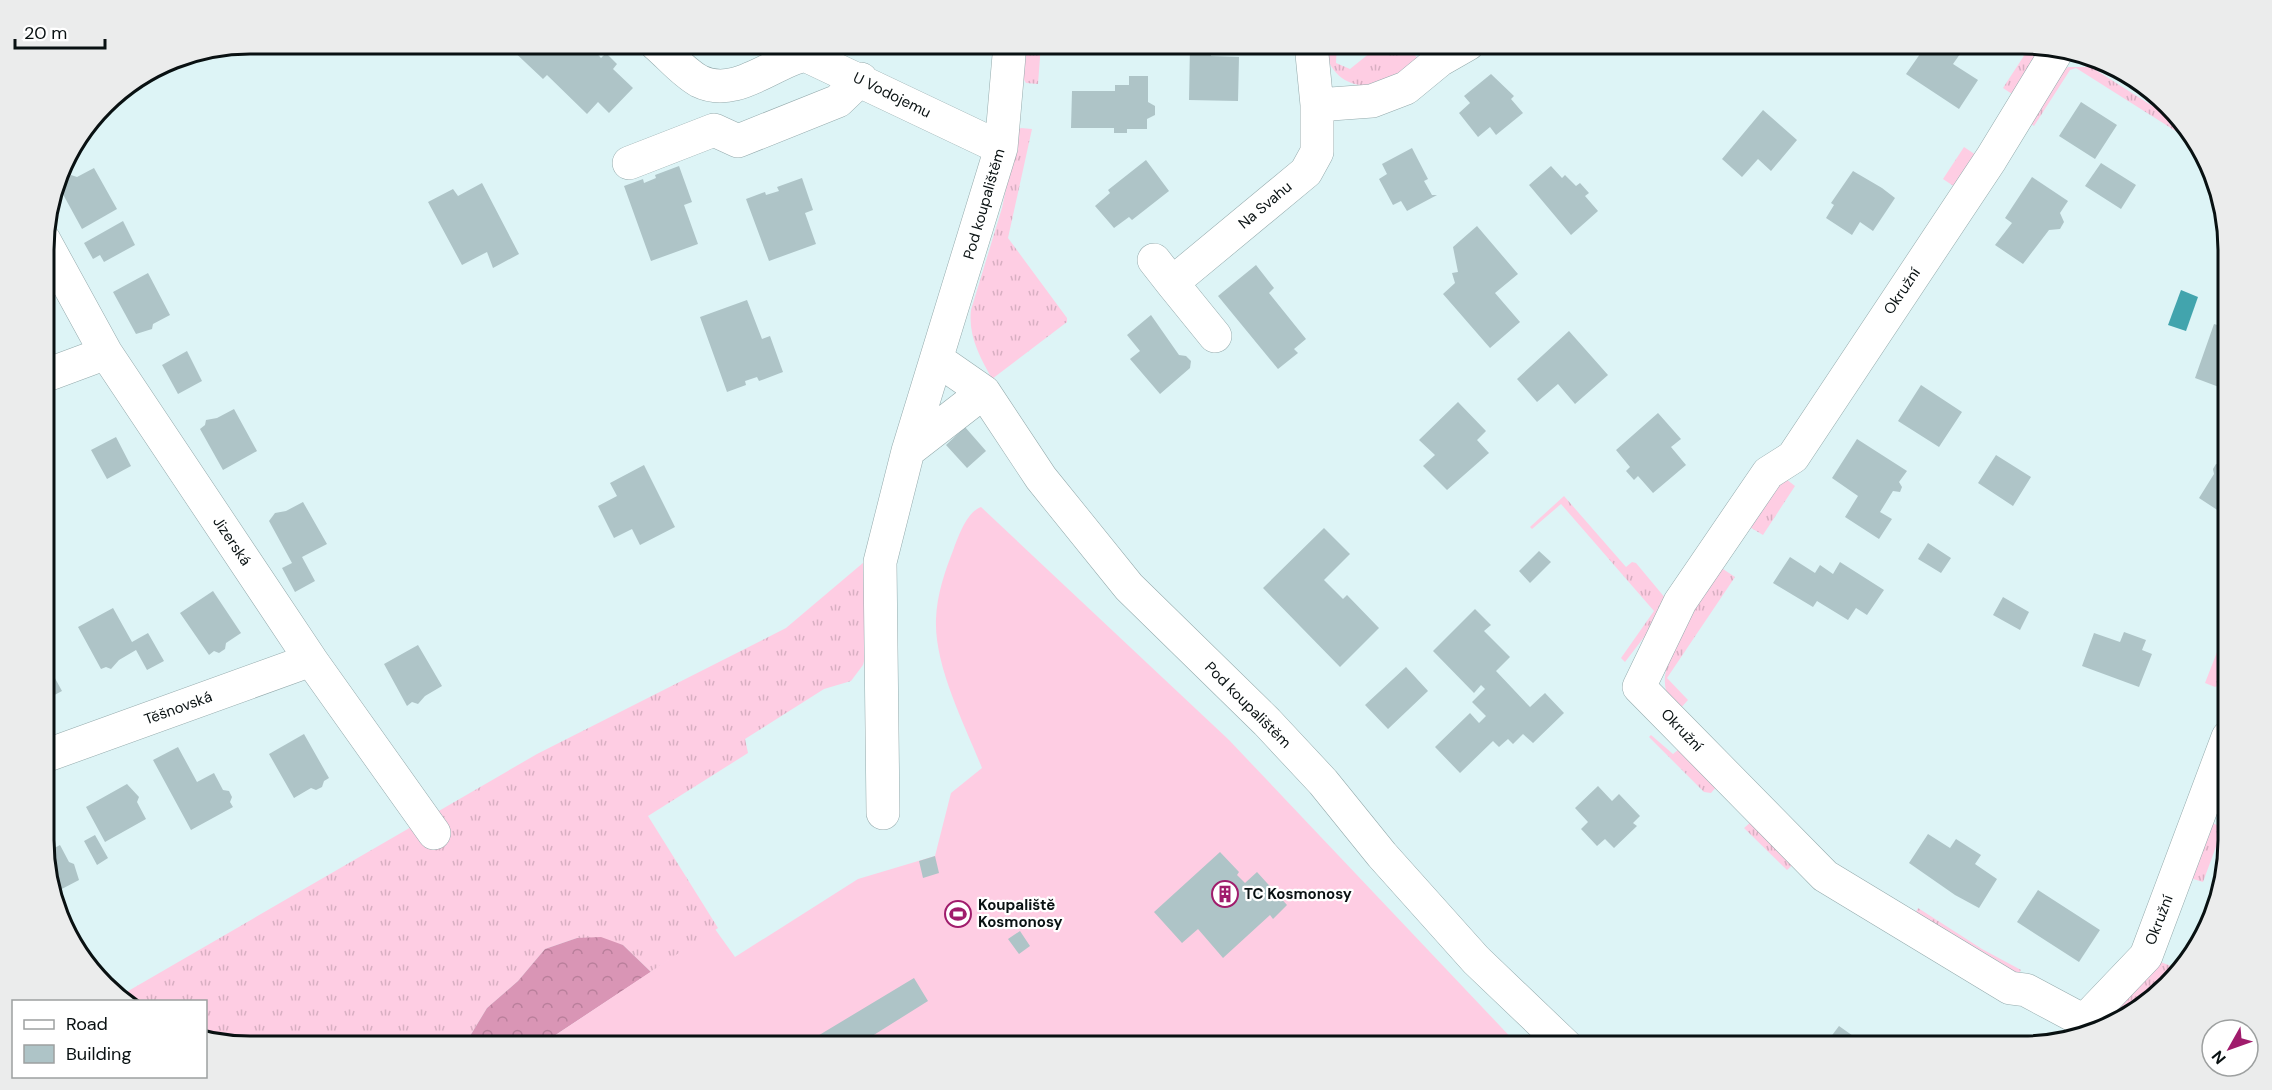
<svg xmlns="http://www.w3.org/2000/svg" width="2272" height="1090" font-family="'DM Sans',sans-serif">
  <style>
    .grass { fill: url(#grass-tufts) }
    .forest { fill: url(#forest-crowns) }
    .pitch { fill: #fecde3 }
    .water { fill: #42a4ad }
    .building { fill: #aec4c7 }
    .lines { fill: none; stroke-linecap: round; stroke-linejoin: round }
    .street-casing { stroke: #94aaac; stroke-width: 34 }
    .street { stroke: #fff; stroke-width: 33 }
    .labels { text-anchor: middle; stroke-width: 4.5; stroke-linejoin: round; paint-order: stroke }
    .street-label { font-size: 15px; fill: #091112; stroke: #fff }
    .poi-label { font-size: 15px; font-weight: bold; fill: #091112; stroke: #fff; text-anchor: start }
    .rim { fill: none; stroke: #091112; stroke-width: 3 }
  </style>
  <defs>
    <pattern id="grass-tufts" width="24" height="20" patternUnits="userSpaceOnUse" patternTransform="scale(1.5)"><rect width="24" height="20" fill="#fecde3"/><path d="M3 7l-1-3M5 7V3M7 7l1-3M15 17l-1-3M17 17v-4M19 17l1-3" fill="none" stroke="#d8afc2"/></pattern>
    <pattern id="forest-crowns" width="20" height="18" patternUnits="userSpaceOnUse" patternTransform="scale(1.5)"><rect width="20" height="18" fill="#d995b5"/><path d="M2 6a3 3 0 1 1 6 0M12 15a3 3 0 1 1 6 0" fill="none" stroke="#b97f9b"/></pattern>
  </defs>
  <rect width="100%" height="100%" fill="#ddf4f6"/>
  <path class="grass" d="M1027,44H1041L1038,84L1026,83L1023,78Z
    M1322,44H1337L1336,63L1350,69L1381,44H1405L1420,61C1383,92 1336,100 1322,44Z
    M2031,45L2040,47L2036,65L2012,94L2003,88Z
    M2068,67H2091L2187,128L2193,142L2076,68L2070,70L2034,126L2028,122L2055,78Z
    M1021,128L1032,129L1008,238L1067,318V322L992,379C980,357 968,336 971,310L1002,208L1018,130Z
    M1964,147L1976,155L1961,191L1943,179Z
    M1786,479L1795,486L1763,535L1748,526L1771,484Z
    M1564,496L1626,567L1632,562L1636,563L1666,599L1661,615L1625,662L1621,658L1654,611L1561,504L1532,529L1530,527Z
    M870,557V639L863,665L851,681L824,689L745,739L748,753L648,816L718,928L651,972L623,945L577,938L545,949L518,981L487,1008L464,1046H250L206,1038V1002L133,1001L123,994L537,754L786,628Z
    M1720,567L1735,577L1667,678L1688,700L1678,711C1674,705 1668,697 1666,690C1657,661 1704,592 1720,567Z
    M2219,647L2228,652V661L2219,685L2215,687L2205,683Z
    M1651,735L1673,754L1679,749L1717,786L1711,793L1704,792L1649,737Z
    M2224,813L2228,814L2203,882L2190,878L2210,822L2219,826Z
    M1752,821L1796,862L1787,870L1744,828Z
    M1918,908L1982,949L2021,970L2015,981L1912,919Z
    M2158,961L2171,966C2168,973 2166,983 2162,989C2153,1002 2128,1021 2113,1015L2112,1009Z"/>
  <path class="forest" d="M601,937L623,945L651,972L539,1046H464L487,1008L518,981L545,949L577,938Z"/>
  <path class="pitch" d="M981,507L1229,740L1519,1046H539L715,929L735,957L858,879L935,856L951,793L982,768C965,725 934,666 936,619C937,594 945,571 954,548C959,535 967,512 981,507Z"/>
  <path class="water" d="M2181,290L2198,297L2186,331L2168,325Z"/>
  <path class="building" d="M506,44H595L593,49L601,58L606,53L617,64L613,69L633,88L609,113L598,102L587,114L547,75L543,79Z
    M1190,44L1211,45V56L1239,57L1238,101L1189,100Z
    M1904,44H1967L1953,64L1978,80L1959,109L1906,74L1920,54Z
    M1491,74L1514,96L1511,99L1523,113L1496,135L1490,127L1478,137L1459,113L1470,103L1464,96Z
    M1129,76H1148V102L1155,106V115L1147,119V129H1127V133H1114V128H1071L1072,91H1115V85H1129Z
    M2081,102L2117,125L2095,159L2059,136Z
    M1763,110L1797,140L1771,171L1758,159L1742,177L1722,159Z
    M1412,148L1428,179L1424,181L1432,195H1437L1407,211L1401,201L1393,205L1379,179L1387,174L1382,164Z
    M1146,160L1169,191L1132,220L1129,217L1114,228L1095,206L1110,193L1108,190Z
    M2101,163L2136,185L2121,209L2085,186Z
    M679,166L692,202L684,205L698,244L651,261L624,186L643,179L644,183L656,178L655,175Z
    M1551,166L1562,178L1565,175L1576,186L1580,183L1589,193L1585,196L1598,211L1571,235L1529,185Z
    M94,168L117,209L82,229L59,187L71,175L77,177Z
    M1853,171L1882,188L1895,198L1873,231L1860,222L1852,235L1826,218L1834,205L1831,203Z
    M2032,177L2068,201L2060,213L2064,222L2060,229L2049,230L2023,264L1995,245L2012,223L2005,218Z
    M802,178L813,210L805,213L816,244L769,261L746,199L765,192L766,195L779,191L777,187Z
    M482,183L519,254L493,268L487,252L462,265L428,202L453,189L458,196Z
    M123,221L135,245L104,262L100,255L93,259L84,243Z
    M1477,226L1518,274L1495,293L1520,322L1490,348L1443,294L1455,283L1452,273L1458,272L1453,247Z
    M1256,265L1274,288L1269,293L1306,339L1294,349L1298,353L1278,369L1218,296Z
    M148,273L170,315L153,324L152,329L136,334L113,292Z
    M747,300L762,339L770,336L783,372L759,381L757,377L745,381L746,385L727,392L700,317Z
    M1151,315L1179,355L1186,356L1191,361L1190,368L1160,394L1130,359L1140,351L1127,335Z
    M2214,324L2227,328V390L2195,378Z
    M1569,331L1608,375L1575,404L1558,384L1537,402L1517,379Z
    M187,351L202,381L178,394L162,365Z
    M1921,385L1962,412L1939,447L1898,421Z
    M1458,402L1486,431L1477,440L1489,453L1447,490L1423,466L1435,455L1419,440Z
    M234,409L257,451L223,470L200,429L205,425L206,420L217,418Z
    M1658,413L1681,439L1671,447L1686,465L1653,493L1638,476L1634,480L1626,471L1630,467L1616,450Z
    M965,427L986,451L967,468L946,445Z
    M44,435L50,438L47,445L50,459L44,461Z
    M116,437L131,466L107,479L91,450Z
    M1857,439L1907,471L1899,482L1902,487L1900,492L1893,491L1880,512L1892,519L1879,539L1845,517L1858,496L1832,478Z
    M1996,455L2031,477L2013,506L1978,483Z
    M2222,463L2227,468L2228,517L2199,498L2214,474L2213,469L2216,464Z
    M644,465L675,527L640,545L632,529L614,538L598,506L617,496L610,483Z
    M303,502L327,544L302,557L315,581L295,592L282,568L292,563L269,521L275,513L286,511Z
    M1324,528L1350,554L1324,580L1343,599L1347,595L1379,628L1340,667L1263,588Z
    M1928,543L1951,558L1941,573L1918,559Z
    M1539,551L1551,562L1530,583L1519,571Z
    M1790,557L1815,573L1820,565L1833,574L1840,562L1884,590L1867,615L1856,608L1848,620L1817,601L1813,607L1773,583Z
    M213,591L241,633L226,643L225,649L219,653L214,651L209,655L180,613Z
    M2003,597L2029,612L2020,630L1993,615Z
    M113,608L132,642L148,633L164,661L147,670L136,650L119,660L111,669L106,667L101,669L78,627Z
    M1475,609L1491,625L1484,631L1510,657L1496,671L1530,707L1545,693L1564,713L1533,743L1523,734L1513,744L1508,739L1499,747L1493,741L1460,773L1435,747L1470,713L1479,723L1486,716L1472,702L1485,689L1481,685L1474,693L1433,651Z
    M2124,632L2146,640L2142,650L2152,654L2139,687L2082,666L2094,633L2120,642Z
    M418,645L442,686L425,696L418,704L412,702L407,706L384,664Z
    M45,660L62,691L45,700Z
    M1406,667L1428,691L1388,729L1365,705Z
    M304,734L329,778L324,781L322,787L316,790L311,788L294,798L269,754Z
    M178,747L197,782L214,773L223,790L229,791L232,797L230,802L233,807L191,830L153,760Z
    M127,784L139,797L137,802L146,819L105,842L86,807Z
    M1598,786L1612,801L1619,794L1640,816L1633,823L1637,826L1614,848L1605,839L1597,846L1581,829L1588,822L1575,808Z
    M1928,834L1950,848L1956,839L1981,855L1975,864L1997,879L1979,908L1955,895L1909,863Z
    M95,835L108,858L97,865L84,841Z
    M60,845L69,862L74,864L79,880L56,892L45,867V853Z
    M1220,852L1239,872L1237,875L1245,883L1257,872L1287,905L1273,919L1270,915L1223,958L1198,929L1182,943L1154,912Z
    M935,856L939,873L923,878L919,861Z
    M2038,890L2100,930L2079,962L2017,922Z
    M1020,931L1030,946L1019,954L1008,939Z
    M914,978L928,1001L861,1043L863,1046H801Z
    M1839,1026L1856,1038L1852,1044L1855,1046H1824Z"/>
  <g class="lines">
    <defs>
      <path id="street" d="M656,44C670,56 683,72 699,81C735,99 771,63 805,55L1001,148
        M2057,51L1991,159L1793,457L1768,473L1680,602L1639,687L1825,876L2010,988L2026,990L2084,1021L2146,956L2228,737
        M1317,105L1372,101L1406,88L1440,60L1468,44
        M629,163L714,130L738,141L838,101L861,79
        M44,240L106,353L311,660L434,833
        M1154,260L1172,283L1306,172L1317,152V105L1311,44
        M1172,283L1215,336
        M938,360L984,392L1041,478L1129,587L1267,722L1323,782L1382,855L1476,960L1566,1046
        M44,376L106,353
        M908,451L984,392
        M45,756L311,660
        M883,813L880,562L908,451L1001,148L1010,44"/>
    </defs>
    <use href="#street" class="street-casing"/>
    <use href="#street" class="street"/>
  </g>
  <defs>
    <symbol id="building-ring" viewBox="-11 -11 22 22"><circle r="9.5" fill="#fff" stroke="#a01c6c" stroke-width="1.5"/><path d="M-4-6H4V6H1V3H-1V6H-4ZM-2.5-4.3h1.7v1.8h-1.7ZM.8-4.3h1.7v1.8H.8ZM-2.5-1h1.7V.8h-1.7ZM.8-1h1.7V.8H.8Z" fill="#a01c6c"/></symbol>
    <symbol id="stadium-ring" viewBox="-11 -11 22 22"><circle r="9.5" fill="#fff" stroke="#a01c6c" stroke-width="1.5"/><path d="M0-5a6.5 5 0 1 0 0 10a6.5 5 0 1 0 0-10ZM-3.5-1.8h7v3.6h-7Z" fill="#a01c6c"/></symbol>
  </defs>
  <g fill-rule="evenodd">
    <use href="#building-ring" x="1210" y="879" width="30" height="30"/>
    <use href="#stadium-ring" x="943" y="899" width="30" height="30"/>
  </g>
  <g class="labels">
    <g class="street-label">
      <text transform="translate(892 95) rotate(26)" y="5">U Vodojemu</text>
      <text transform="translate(984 204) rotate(-74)" y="5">Pod koupalištěm</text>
      <text transform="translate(1265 205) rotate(-40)" y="5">Na Svahu</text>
      <text transform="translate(1902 291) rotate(-56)" y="5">Okružní</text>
      <text transform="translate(232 541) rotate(56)" y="5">Jizerská</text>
      <text transform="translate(1248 705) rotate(45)" y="5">Pod koupalištěm</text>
      <text transform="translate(178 708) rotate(-20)" y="5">Těšnovská</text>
      <text transform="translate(1682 730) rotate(46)" y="5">Okružní</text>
      <text transform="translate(2159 920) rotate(-69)" y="5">Okružní</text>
    </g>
    <g class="poi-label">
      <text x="1244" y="899">TC Kosmonosy</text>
      <text x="978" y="910">Koupaliště<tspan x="978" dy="17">Kosmonosy</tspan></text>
    </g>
  </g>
  <path d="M0 0H2272V1090H0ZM250 54H2022A196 196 0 0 1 2218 250V840A196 196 0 0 1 2022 1036H250A196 196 0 0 1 54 840V250A196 196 0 0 1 250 54Z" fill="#ebecec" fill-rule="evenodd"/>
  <path class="rim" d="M250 54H2022A196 196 0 0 1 2218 250V840A196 196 0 0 1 2022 1036H250A196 196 0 0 1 54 840V250A196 196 0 0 1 250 54Z"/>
  <rect x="12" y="1000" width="195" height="78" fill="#ffffff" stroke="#9da0a0" stroke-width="1.5"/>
  <rect x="24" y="1020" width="30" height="9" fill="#ffffff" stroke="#9da0a0" stroke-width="1.5"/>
  <text x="66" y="1030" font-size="18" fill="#091112">Road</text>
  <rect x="24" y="1045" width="30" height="18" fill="#aec4c7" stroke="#9da0a0" stroke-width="1.5"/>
  <text x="66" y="1060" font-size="18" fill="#091112">Building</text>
  <g transform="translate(2230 1048) rotate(230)"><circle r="28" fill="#ffffff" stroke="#9da0a0" stroke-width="1.5"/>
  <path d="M0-4.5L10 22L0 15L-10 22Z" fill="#a01c6c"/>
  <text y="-9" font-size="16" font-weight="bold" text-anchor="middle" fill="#091112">N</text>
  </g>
  <path d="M15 39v9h90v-9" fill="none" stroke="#091112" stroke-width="3"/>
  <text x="24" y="39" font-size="18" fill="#091112" stroke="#ffffff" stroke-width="4.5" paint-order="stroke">20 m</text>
</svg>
